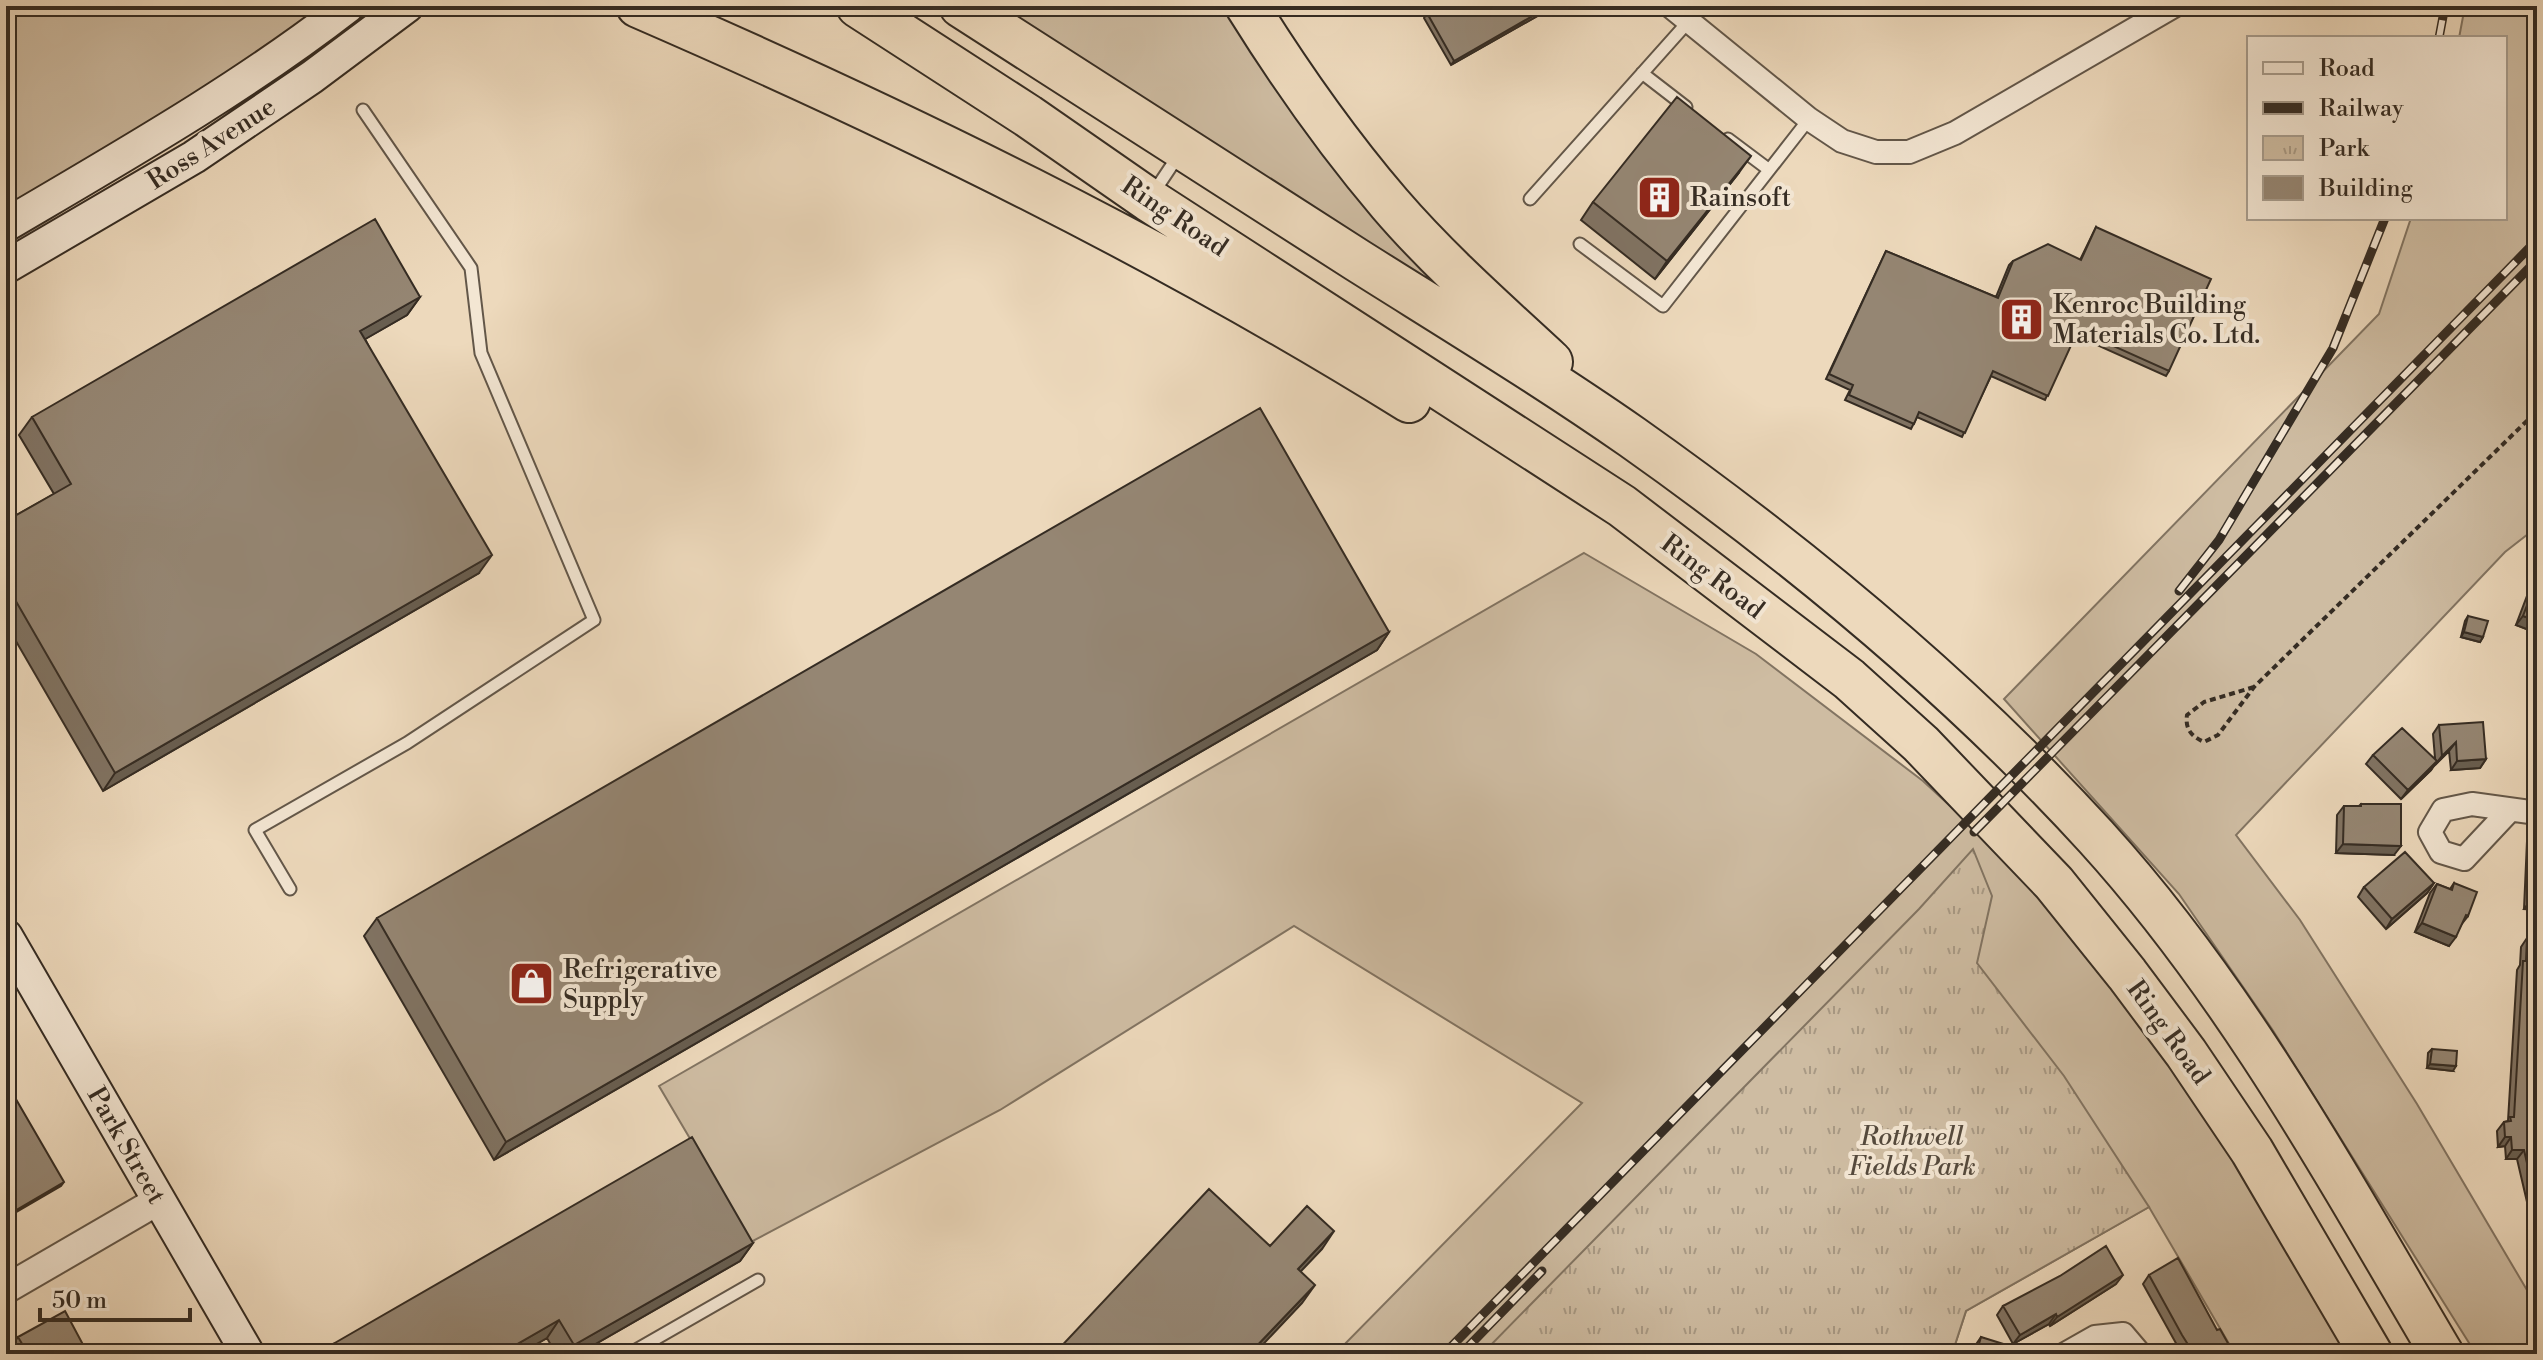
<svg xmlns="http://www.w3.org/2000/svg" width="2543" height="1360" font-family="'Libre Bodoni',serif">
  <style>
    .grass { fill: #cebca2; stroke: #827462; stroke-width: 2 }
    .park { fill: url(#park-tufts); stroke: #827462; stroke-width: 2 }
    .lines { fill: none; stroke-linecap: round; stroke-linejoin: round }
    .service-casing { stroke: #635749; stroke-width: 15 }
    .minor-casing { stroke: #635749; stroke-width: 26 }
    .tertiary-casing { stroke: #635749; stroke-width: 32 }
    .secondary-casing { stroke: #352c23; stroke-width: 36 }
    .motorway-casing { stroke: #352c23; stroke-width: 46 }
    .path { stroke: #352c23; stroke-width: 4; stroke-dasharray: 6 4; stroke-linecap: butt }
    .service { stroke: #f3e6d3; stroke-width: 11 }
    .minor { stroke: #f3e6d3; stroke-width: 22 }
    .tertiary { stroke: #f3e6d3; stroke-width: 28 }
    .secondary { stroke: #f3e6d3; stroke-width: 32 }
    .motorway { stroke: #edd9bc; stroke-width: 42 }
    .rail-casing { stroke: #352c23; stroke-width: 9 }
    .rail { stroke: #f3e6d3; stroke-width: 6; stroke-dasharray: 18; stroke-linecap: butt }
    .wall { fill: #807363; stroke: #352c23; stroke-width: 2 }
    .shaded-wall { fill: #685e50; stroke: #352c23; stroke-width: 2 }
    .building { fill: #958673; stroke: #352c23; stroke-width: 2 }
    .labels { text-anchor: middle; stroke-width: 8; stroke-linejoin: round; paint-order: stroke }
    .street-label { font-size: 26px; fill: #352c23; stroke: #f3e6d3 }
    .poi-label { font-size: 26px; fill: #352c23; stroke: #f3e6d3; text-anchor: start }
    .park-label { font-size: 26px; font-style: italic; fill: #54493c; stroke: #f3e6d3 }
  </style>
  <defs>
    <pattern id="park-tufts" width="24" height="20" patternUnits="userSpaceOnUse" patternTransform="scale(2)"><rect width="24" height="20" fill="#cebca2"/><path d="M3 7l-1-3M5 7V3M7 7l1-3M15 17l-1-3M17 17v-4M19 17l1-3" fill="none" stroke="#a89984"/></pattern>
  </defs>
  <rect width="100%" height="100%" fill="#edd9bc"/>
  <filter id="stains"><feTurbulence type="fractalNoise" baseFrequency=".0025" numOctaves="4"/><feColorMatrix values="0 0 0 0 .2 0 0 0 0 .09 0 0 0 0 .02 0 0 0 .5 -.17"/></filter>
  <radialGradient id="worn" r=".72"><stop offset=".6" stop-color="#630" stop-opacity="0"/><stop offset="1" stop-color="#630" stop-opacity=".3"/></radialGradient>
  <path class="grass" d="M6,6H325L128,141L6,210Z
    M987,6H1222L1307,132L1447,283L1436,294Z
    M2465,6H2537V527L2505,552L2236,835L2300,920L2417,1104L2537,1307V1354H2476L2272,1029L2179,894L2004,699L2379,314L2411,218H2505V38H2459Z
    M1584,553L1756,654L1923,781L2040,889L2145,1029L2233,1159L2348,1354H2235L2149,1207L1966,1311L1952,1354H1335L1582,1103L1294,926L1000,1110L751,1242L659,1086Z"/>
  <path class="park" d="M1973,849L1992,896L1977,963L2064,1076L2149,1207L1966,1311L1952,1354H1482L1919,909Z"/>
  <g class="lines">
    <defs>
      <path id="service" d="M1642,73L1686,107
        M1728,139L1768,169
        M1152,195L1178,156
        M1530,199L1688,22
        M1580,244L1663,306L1809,119
        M290,889L255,830L407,743L594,620L481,353L471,268L363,110
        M629,1354L758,1280"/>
      <path id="minor" d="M1670,6L1809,119L1842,141L1876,152H1909L1955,133L2174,6
        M2509,811L2464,859L2441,852L2430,832L2443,810L2472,804L2537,813
        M2065,1354L2095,1337L2123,1334L2140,1354"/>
      <path id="tertiary" d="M6,1289L159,1200"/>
      <path id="secondary" d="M6,225C123,156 241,89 348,6
        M6,267L194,157L312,77L407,6
        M6,936L248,1354"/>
      <path id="motorway" d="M638,6C903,121 1163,248 1409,401
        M858,6L1028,116L1149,200L1622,506L1849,679L1921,744L2054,883L2127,974L2186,1053L2252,1151L2371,1354
        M961,6C1093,91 1225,176 1357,260C1449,318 1543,375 1632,437C1799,555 1958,686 2096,837C2236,991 2337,1176 2442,1354
        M1247,6C1290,75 1337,142 1390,204C1439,261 1496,311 1551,362"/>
    </defs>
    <use href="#service" class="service-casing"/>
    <use href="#minor" class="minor-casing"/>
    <use href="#tertiary" class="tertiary-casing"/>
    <use href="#secondary" class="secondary-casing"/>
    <use href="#motorway" class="motorway-casing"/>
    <path class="path" d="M2254,687L2204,702L2187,715C2185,729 2191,736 2204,742L2218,735L2254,687L2537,411"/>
    <use href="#service" class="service"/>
    <use href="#minor" class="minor"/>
    <use href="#tertiary" class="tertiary"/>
    <use href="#secondary" class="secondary"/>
    <use href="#motorway" class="motorway"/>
    <defs>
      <path id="rail" d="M2439,38L2445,6
        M2179,591L2219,540L2333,348L2385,218
        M1974,832L2537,260
        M1444,1354L2537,240
        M1461,1354L1542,1271"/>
    </defs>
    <use href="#rail" class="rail-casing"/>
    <use href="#rail" class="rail"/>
  </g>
  <path class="wall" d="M1439,6H1555L1451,65L1424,18L1427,13Z
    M1738,174L1655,279L1581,220L1593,202Z
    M2096,227L2169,371L2166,376L2075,335L2045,400L1991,376L1962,437L1917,417L1911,429L1845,400L1850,390L1826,379L1886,251L1996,297L2009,265L2013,261L2080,260Z
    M420,297L407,315L365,339L479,573L103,791L6,624V521L54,494L19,435L32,417Z
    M2537,579V633L2516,625L2530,588Z
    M2468,616L2483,637L2480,642L2461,637L2465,621Z
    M1389,632L1377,650L494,1160L364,936L377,918Z
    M2537,683V733H2536Z
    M2439,725L2486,759L2480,768L2451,770L2449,751L2435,765V764L2431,770L2401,799L2366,764L2373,755L2435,758L2433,734Z
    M2361,804L2394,855L2336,853L2337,815L2344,806H2359Z
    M2534,832L2537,910L2524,909L2527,841Z
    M2434,883L2427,893L2386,929L2358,897L2364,887Z
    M2454,883L2468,916L2461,925L2449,946L2415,932L2430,893L2437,884L2450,889Z
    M2527,938L2537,939V1218L2531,1219L2517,1159H2506L2505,1146L2498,1147L2497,1131L2504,1122L2508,1121L2517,970L2520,965L2521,947Z
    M2432,1049L2453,1071L2427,1068L2428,1053Z
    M753,1243L740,1261L578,1354H556L547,1338L519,1354H326L333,1344Z
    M2149,1275L2217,1330L2234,1354H2182L2143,1284Z
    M2116,1284L2050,1326L2049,1324L2013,1344L1997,1315L2003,1306Z
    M18,1337L88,1354H6Z
    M1981,1337L2011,1354H1973L1975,1346Z"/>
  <path class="shaded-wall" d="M1550,6H1555L1451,65L1454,61Z
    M1751,156L1738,174L1655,279L1667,261Z
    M420,297L407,315L348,349L360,331Z
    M492,555L479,573L103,791L115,773Z
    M2523,616L2537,621V633L2516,625Z
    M1389,632L1377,650L494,1160L506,1142Z
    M2464,632L2483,637L2480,642L2461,637Z
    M2456,742L2449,751L2435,765L2442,756Z
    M2486,759L2480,768L2451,770L2457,761Z
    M2437,761L2431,770L2401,799L2408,790Z
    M2343,844L2401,846L2394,855L2336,853Z
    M2434,883L2427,893L2386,929L2392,919Z
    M2531,900H2537V910L2524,909Z
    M2422,923L2456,937L2449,946L2415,932Z
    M2430,1064L2456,1066L2453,1071L2427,1068Z
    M2505,1137H2511L2505,1146L2498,1147Z
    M2512,1150H2524L2517,1159H2506Z
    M64,1182L61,1186L6,1218V1216Z
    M2537,1211V1218L2531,1219Z
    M1334,1231L1322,1249L1286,1287L1298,1269Z
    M753,1243L740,1261L578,1354H568L574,1345Z
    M2123,1275L2116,1284L2050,1326L2057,1317Z
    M1315,1285L1302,1303L1254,1354H1249Z
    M2056,1314L2049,1324L2013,1344L2020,1335Z
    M559,1320L547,1338L519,1354H500Z"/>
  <path class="building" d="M1439,6H1550L1454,61L1427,13Z
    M1677,97L1751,156L1667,261L1593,202Z
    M375,219L420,297L360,331L492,555L115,773L6,584V521L71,484L32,417Z
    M2096,227L2211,279L2169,371L2078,330L2048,396L1993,371L1965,433L1919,412L1914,424L1849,395L1853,385L1829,374L1886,251L1998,298L2013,261L2048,244L2081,260Z
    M1260,408L1389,632L506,1142L377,918Z
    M2537,579V621L2523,616Z
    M2468,616L2488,621L2483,637L2464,632Z
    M2483,722L2486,759L2457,761L2456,742L2442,756L2439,725Z
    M2402,728L2437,761L2408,790L2373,755Z
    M2361,804H2401V846L2343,844L2344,806H2361Z
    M2534,832H2537V900H2531Z
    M2405,852L2434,883L2392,919L2364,887Z
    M2454,883L2477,892L2468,916L2466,915L2456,937L2422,923L2437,884L2452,890Z
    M2527,938L2537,939V1207L2524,1150H2512L2511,1137H2505L2504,1122L2511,1121L2510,1117H2514L2523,961H2526Z
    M2432,1049L2457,1051L2456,1066L2430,1064Z
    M6,1082L64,1182L6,1216Z
    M692,1137L753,1243L574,1345L559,1320L500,1354H339L333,1344Z
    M1209,1189L1270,1246L1307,1206L1334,1231L1298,1269L1315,1285L1249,1354H1054Z
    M2106,1246L2123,1275L2057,1317L2056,1314L2020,1335L2003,1306L2060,1276Z
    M2178,1258L2217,1330L2220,1329L2234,1354H2194L2182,1335L2149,1275Z
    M65,1311L88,1354H28L18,1337Z
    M1981,1337L2013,1347L2011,1354H1976Z"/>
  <defs>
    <symbol id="building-square" viewBox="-11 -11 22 22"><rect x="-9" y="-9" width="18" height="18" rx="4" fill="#8f2418" stroke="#f3e6d3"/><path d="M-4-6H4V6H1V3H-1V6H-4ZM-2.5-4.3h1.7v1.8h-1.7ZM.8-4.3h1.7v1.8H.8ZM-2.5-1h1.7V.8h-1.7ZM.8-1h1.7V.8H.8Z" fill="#fff"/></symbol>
    <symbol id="shop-square" viewBox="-11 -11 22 22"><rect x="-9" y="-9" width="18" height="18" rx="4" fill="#8f2418" stroke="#f3e6d3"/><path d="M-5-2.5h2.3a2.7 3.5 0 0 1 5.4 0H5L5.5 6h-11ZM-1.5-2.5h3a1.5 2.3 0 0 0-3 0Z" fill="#fff"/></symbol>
  </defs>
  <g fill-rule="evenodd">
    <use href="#building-square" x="1634" y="172" width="51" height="51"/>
    <use href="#building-square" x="1996" y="294" width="51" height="51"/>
    <use href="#shop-square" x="506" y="958" width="51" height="51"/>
  </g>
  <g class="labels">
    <g class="street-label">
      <text transform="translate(211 143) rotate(-33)" y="9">Ross Avenue</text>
      <text transform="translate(1175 216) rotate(34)" y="9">Ring Road</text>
      <text transform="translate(1713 576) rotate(37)" y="9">Ring Road</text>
      <text transform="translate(2169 1032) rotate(54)" y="9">Ring Road</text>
      <text transform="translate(127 1145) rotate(60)" y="9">Park Street</text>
    </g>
    <g class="poi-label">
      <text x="1690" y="206">Rainsoft</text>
      <text x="2053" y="313">Kenroc Building<tspan x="2053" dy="30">Materials Co. Ltd.</tspan></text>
      <text x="563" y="978">Refrigerative<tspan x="563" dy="30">Supply</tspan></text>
    </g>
    <g class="park-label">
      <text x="1912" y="1145">Rothwell<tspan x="1912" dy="30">Fields Park</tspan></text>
    </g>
  </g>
  <rect width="2543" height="1360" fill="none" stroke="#edd9bc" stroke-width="32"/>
  <rect x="8" y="8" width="2527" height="1344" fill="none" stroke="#352c23" stroke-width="4"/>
  <rect x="16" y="16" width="2511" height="1328" fill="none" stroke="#352c23" stroke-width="2"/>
  <rect x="2247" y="36" width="260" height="184" fill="#f3e6d3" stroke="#a79c8d" stroke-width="2"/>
  <rect x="2263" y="62" width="40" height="12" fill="#f3e6d3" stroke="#a79c8d" stroke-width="2"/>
  <text x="2319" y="76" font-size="24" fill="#352c23">Road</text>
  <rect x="2263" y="102" width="40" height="12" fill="#352c23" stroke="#a79c8d" stroke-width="2"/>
  <text x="2319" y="116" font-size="24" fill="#352c23">Railway</text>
  <rect x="2263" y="136" width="40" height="24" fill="url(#park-tufts)" stroke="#a79c8d" stroke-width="2"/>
  <text x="2319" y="156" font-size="24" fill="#352c23">Park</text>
  <rect x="2263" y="176" width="40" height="24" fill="#958673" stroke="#a79c8d" stroke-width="2"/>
  <text x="2319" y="196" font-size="24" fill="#352c23">Building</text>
  <path d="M40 1308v12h150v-12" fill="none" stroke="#352c23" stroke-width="4"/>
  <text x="52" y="1308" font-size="24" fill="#352c23" stroke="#f3e6d3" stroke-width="6" paint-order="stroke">50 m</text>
  <rect width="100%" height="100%" filter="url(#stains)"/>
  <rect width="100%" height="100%" fill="url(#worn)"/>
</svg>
